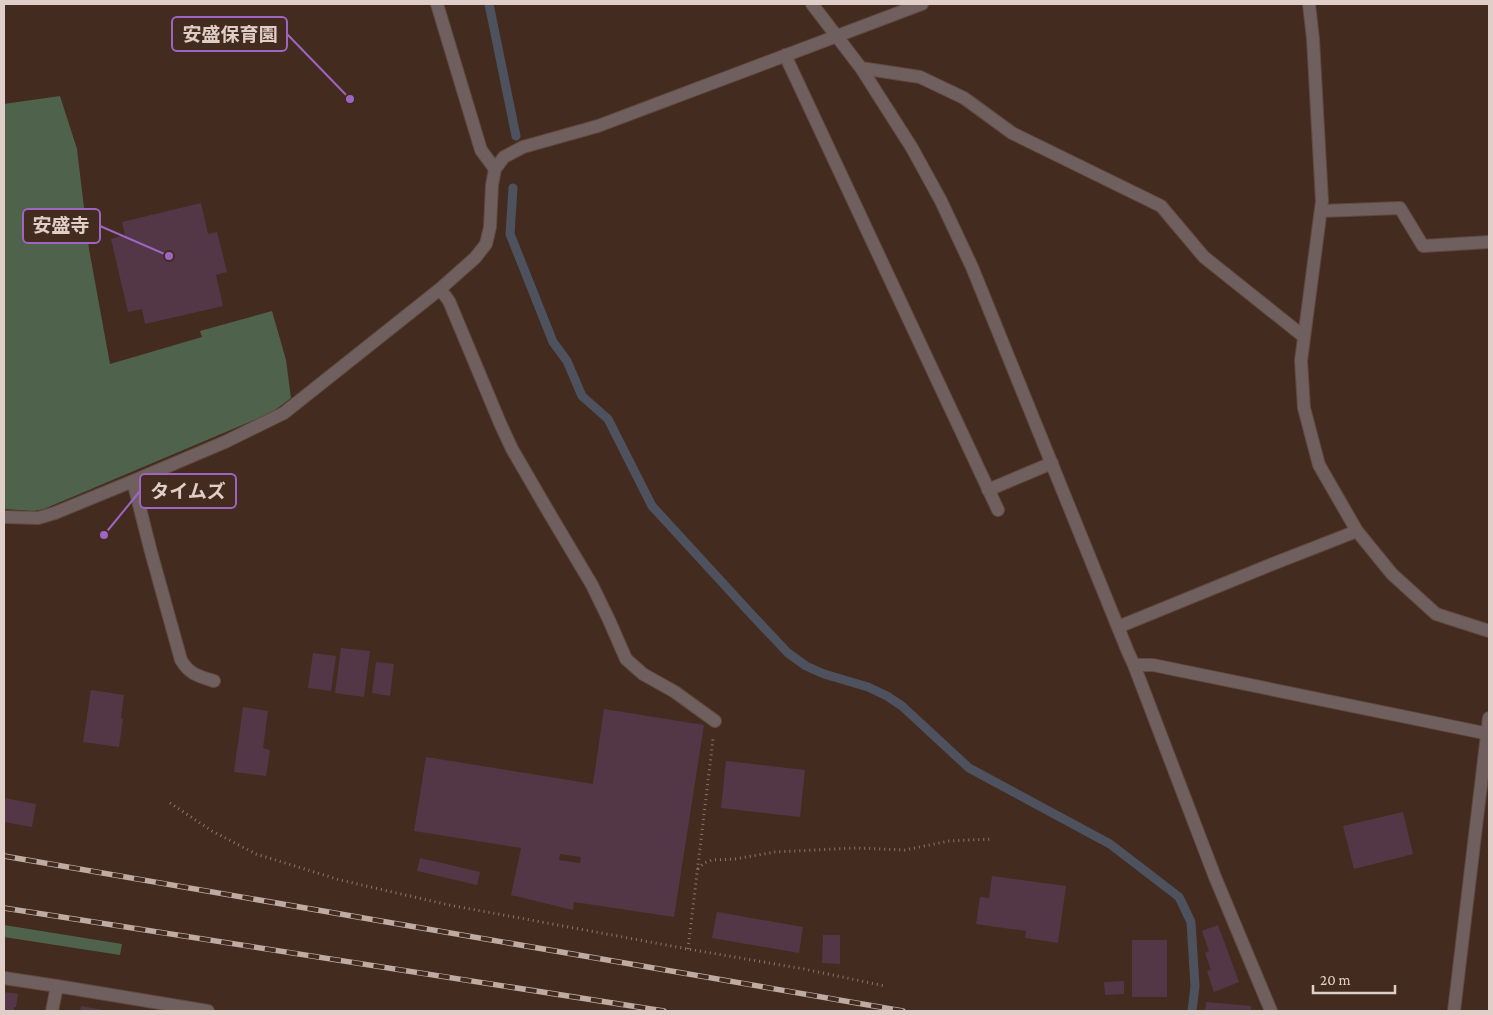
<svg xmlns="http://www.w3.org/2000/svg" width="1493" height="1015" font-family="'Crimson Pro','Noto Sans JP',serif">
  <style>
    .green { fill: #4f624c }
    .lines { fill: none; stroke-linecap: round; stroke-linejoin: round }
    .stream { stroke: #4e515e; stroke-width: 9 }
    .building { fill: #543746; fill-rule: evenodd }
    .minor-casing { stroke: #60493d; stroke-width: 14 }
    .path { stroke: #8c766d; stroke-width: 3; stroke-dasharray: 1 4; stroke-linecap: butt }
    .minor { stroke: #6f5f5f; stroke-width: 12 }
    .rail-casing { stroke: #beaba3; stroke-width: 5.5 }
    .rail { stroke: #442b1f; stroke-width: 4; stroke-dasharray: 11; stroke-linecap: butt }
    .leader { fill: none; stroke: #9e65c2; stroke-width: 2 }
    .callout-dot { fill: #9e65c2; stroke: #442b1f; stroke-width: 2 }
    .callout { fill: #442b1f; stroke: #9e65c2; stroke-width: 2 }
    .callout-label { font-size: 19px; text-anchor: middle; font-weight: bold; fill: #e0cfc8 }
  </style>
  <rect width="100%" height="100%" fill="#442b1f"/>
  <path class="green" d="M60,96L77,149L89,249L110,364L202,337L200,331L272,311L286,360L291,398L271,413L44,509L34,511L4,509V104Z
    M4,925L122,944L120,955L4,937Z"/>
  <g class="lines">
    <path class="stream" d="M489,4L516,136
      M513,188L510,234L553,342L567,361L582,396L608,419L652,506L753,616L788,653L806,666L824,674L868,687L887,696L902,706L969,768L1110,844L1179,897L1191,922L1195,986L1192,1011"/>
  </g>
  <path class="building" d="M201,203L208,234L217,232L227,272L216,275L223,306L145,324L142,309L128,312L111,239L125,235L122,222Z
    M341,648L370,651L364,697L335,693Z
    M313,653L336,656L331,691L308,688Z
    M376,662L394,664L390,696L372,693Z
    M91,690L124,695L121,718L123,719L119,747L83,742Z
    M243,707L268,711L263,748L270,750L266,776L234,772Z
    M604,709L704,725L674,917L574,902L573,910L511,895L521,848L414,831L426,757L593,784ZM560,854L581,857L580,863L559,860Z
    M726,761L805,770L800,817L721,808Z
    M4,798L36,804L32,827L4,822Z
    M1403,812L1413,854L1354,869L1343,826Z
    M420,858L480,872L477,885L417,871Z
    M992,876L1066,886L1058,943L1025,938L1026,931L976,924L980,897L989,898Z
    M717,912L803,927L799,953L712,938Z
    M1218,925L1239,982L1214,992L1207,971L1211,970L1205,953L1209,951L1202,931Z
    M823,935H840V964L822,963Z
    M1132,940H1167V997H1132Z
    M1124,981V994L1105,995L1104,982Z
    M4,992L18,994L16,1007H14V1011H4Z
    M1206,1002L1251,1006V1011H1205Z
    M81,1006L103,1010V1011H80Z"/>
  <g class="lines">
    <defs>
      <path id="minor" d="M437,4L481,150L495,169
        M812,4L861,68L912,148L941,201L972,267L1128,652L1134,665L1215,877L1271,1011
        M1309,4L1313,39L1322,201L1301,361L1304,408L1319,465L1357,531L1392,574L1436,614L1489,631
        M785,55L998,510
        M861,68L920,77L964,98L1012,133L1161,206L1204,257L1303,336
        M1321,211L1400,208L1423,246L1489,242
        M440,289L449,301L500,423L512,449L548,511L592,585L609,620L626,659L643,674L675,692L715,721
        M133,481L151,552L181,660C190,675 199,676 214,681
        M988,490L1052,463
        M4,517L38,518L55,513L133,481L225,442L284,413L440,289L475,258L486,244L490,227L492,185L495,169L504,157L523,147L598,126L922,4
        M1118,627L1270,565L1357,531
        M1134,665H1153L1489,734
        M4,978L57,986
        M52,1011L57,986L208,1011
        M1454,1011L1489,718"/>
    </defs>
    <use href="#minor" class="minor-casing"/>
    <path class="path" d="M170,803L212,831L256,854L340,880L449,905L688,949L804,969L885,986
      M698,869L704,863L712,860L735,859L775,852L856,848L905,850L949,841L992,839
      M688,949L713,739"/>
    <use href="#minor" class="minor"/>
    <defs>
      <path id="rail" d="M4,856L903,1011
        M4,908L664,1011"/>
    </defs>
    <use href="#rail" class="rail-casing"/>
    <use href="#rail" class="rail"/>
  </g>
  <path class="leader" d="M350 99L287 34M169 256L100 226M104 535L140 491"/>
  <g class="callout-dot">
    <circle cx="350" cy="99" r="5"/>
    <circle cx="169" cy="256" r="5"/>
    <circle cx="104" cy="535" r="5"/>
  </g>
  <g class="callout">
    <rect x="172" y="17" width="115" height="34" rx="5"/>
    <rect x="23" y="209" width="77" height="34" rx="5"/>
    <rect x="140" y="474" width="96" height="34" rx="5"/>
  </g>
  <g class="callout-label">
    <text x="230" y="41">安盛保育園</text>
    <text x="61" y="232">安盛寺</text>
    <text x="188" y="498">タイムズ</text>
  </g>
  <rect width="1493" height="1015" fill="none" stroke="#e0cfc8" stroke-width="10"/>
  <path d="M1313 985v8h82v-8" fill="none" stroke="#e0cfc8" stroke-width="2.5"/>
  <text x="1320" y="985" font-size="15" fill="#e0cfc8" stroke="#442b1f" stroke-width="4" paint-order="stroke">20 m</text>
</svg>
